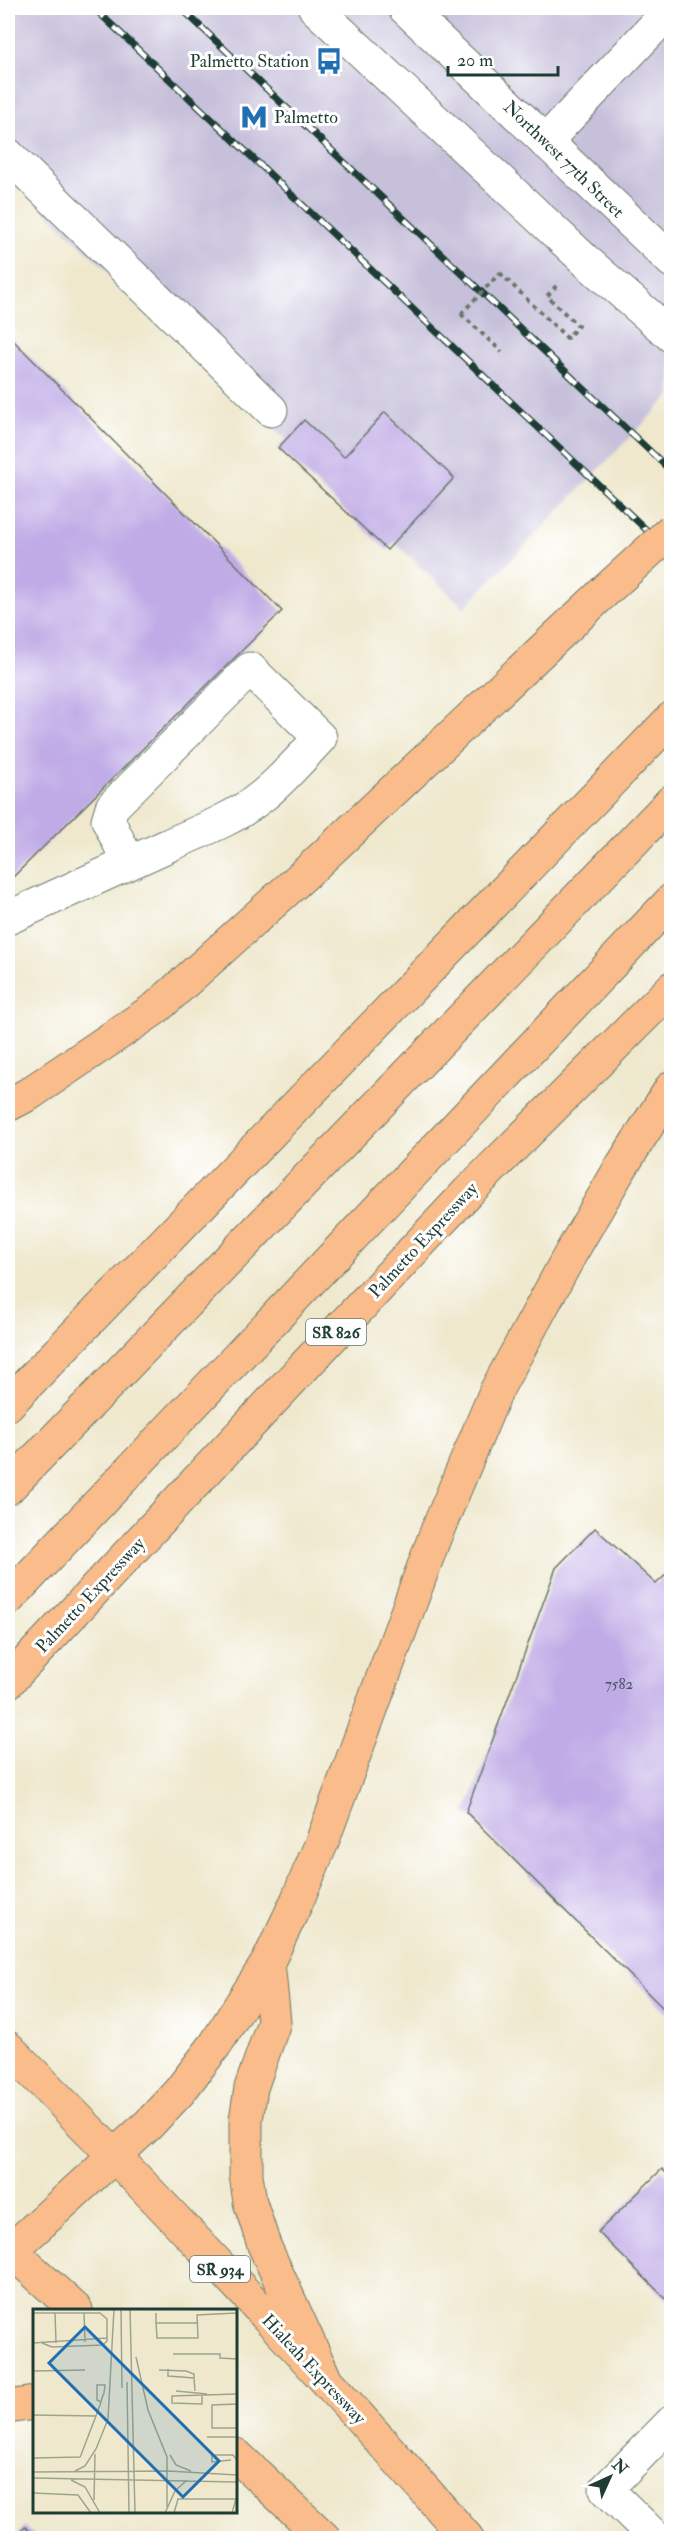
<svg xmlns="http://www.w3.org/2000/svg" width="679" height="2546" font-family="'IM FELL Double Pica',serif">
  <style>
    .industrial { fill: #c6c0da }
    .building { fill: #c0abe6 }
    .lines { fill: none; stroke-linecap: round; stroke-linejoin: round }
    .minor-casing { stroke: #68796a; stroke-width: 35 }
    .major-casing { stroke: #68796a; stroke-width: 35 }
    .highway-casing { stroke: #68796a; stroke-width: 35 }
    .path { stroke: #68796a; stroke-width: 4; stroke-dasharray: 4.5 4.5; stroke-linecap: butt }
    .minor { stroke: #fff; stroke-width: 33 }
    .major { stroke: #f9bc8a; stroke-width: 33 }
    .highway { stroke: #f9bc8a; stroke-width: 33 }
    .rail-casing { stroke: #1f3d34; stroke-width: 7 }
    .rail { stroke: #fff; stroke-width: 4.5; stroke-dasharray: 14; stroke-linecap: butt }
    .highway-bridge-casing { stroke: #68796a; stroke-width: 35; stroke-linecap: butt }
    .path-bridge { stroke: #68796a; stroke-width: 4; stroke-dasharray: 4.5 4.5; stroke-linecap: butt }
    .highway-bridge { stroke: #f9bc8a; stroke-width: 33 }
    .labels { text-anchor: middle; stroke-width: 6; stroke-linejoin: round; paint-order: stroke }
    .number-label { font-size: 15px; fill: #475860 }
    .shield { fill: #fff; stroke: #627771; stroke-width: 1.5 }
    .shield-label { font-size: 16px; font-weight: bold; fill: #1f3d34 }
    .poi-label { font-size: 18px; fill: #1f3d34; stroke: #fff; text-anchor: end }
    .street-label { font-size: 18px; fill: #1f3d34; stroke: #fff }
    .inset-road { fill: none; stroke: #9ca490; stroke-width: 1.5 }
    .view { fill: #1f6fb2; fill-opacity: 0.15; stroke: #1f6fb2; stroke-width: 3 }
    .inset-edge { fill: none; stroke: #1f3d34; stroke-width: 3 }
  </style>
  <rect width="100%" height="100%" fill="#fff"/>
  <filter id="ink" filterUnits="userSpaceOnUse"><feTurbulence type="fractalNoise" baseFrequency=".0167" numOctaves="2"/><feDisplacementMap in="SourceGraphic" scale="12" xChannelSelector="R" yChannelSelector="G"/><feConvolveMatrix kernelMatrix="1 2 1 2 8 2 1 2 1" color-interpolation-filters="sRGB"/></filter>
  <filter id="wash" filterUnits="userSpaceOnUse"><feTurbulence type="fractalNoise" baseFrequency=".008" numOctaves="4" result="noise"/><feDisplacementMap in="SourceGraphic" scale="24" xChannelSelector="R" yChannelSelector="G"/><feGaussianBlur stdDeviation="1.35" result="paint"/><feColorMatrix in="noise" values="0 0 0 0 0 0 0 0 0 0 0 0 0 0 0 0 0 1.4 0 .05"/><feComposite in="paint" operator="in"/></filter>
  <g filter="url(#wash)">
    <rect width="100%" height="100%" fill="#efe8cd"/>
    <path class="industrial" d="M8,8H671V395L464,608L8,176Z"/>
    <g id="blocks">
      <path class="building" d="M8,335L282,611L10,880L8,877Z
        M385,412L454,478L387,550L278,448L304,420L344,457Z
        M595,1528L656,1584L672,1569V2017L466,1812L556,1568Z
        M662,2169L672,2179V2305L598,2232Z
        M25,2527L37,2538H14Z"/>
    </g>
  </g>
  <g filter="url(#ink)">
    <use href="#blocks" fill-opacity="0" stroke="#68796a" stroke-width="1.5"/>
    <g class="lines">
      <defs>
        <path id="minor" d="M315,8L586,261L672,336
          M405,8L672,261
          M545,142L672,8
          M8,155L271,410
          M8,918C61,894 114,870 167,846C198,832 234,819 261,797C283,780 301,758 320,738L250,669L112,807L108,820L129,863
          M656,2538L606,2489L672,2422"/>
        <path id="major" d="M8,2048C166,2206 320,2370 467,2538
          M8,2248L76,2310
          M236,2455L324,2538"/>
        <path id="highway" d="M8,1105L29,1094L156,1008L308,871L603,593
          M8,1404L672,718
          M8,1488L672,801
          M8,1599L672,900
          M8,1682L468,1192L672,988
          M268,1962L274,2022L251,2088L246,2120V2175L250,2202L264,2245L327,2383
          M8,2253L148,2125L179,2092L215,2045L268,1962L297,1901L322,1842L435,1536L496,1391L571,1253L618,1172L672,1087
          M8,2407L34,2403"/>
      </defs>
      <use href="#minor" class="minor-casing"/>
      <use href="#major" class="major-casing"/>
      <use href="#highway" class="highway-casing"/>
      <path class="path" d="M500,273L567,338L578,326L547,296L559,283
        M461,314L502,352"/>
      <use href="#minor" class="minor"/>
      <use href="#major" class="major"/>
      <use href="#highway" class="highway"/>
      <defs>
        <path id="rail" d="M94,8L672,554
          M181,8L672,472"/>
      </defs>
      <use href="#rail" class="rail-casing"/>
      <use href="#rail" class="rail"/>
      <defs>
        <path id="highway-bridge" d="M603,593L672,530"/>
      </defs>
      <use href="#highway-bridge" class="highway-bridge-casing"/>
      <path class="path-bridge" d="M461,314L500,273"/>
      <use href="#highway-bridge" class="highway-bridge"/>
    </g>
  </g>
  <defs>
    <symbol id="bus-bare" viewBox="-9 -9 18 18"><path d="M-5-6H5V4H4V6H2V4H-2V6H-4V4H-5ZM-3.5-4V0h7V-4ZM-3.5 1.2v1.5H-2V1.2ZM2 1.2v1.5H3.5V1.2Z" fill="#1f6fb2" stroke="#fff" stroke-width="2.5" paint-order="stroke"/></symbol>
    <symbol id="metro-bare" viewBox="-9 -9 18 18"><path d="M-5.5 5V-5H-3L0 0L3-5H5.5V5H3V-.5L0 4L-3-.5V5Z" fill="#1f6fb2" stroke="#fff" stroke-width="2.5" paint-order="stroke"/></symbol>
  </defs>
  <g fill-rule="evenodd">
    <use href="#bus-bare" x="310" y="42" width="38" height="38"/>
    <use href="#metro-bare" x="235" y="98" width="38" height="38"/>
  </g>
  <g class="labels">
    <g class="number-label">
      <text x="619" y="1689">7582</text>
    </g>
    <g class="shield">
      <rect x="306" y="1319" width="60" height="26" rx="4.5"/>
      <rect x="190" y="2256" width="60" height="26" rx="4.5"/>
    </g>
    <g class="shield-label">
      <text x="336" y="1338">SR 826</text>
      <text x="220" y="2275">SR 934</text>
    </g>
    <g class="poi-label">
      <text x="309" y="67">Palmetto Station</text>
      <text x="274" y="123" text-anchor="start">Palmetto</text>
    </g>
    <g class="street-label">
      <text transform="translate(564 159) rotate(44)" y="6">Northwest 77th Street</text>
      <text transform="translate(423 1240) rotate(-47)" y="6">Palmetto Expressway</text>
      <text transform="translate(90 1595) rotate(-47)" y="6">Palmetto Expressway</text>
      <text transform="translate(314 2369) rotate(47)" y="6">Hialeah Expressway</text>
    </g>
  </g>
  <g transform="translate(33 2309)">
    <rect width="204" height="204" fill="#efe8cd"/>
    <path class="inset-road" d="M88,0L89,79M97,0L102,204M165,0H204M0,4H67L74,10V32L70,36L19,38L9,34M22,4L23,34M51,4L52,33M123,4V14H164M123,14L124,29H165L164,6L204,4M0,34L74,29M140,45H187V49L204,50M103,48L115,101L134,148V198M135,60V67L161,69L162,82M126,61L153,62L161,65V69M0,62L52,61M94,73L96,204M143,82L174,85M169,87V95L139,94V87L204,85M204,95L179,96V119H204M0,106L63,107M174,128H204M137,146L143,156L158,162M0,149L47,148L48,146L56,125L63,107L68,93L69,89L71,84L72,76H64V91L68,93M198,151L179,153V146H200L204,151M42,162L52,157L63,140L75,110L81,0M0,163L135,162L204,166M0,169L204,173M38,171L52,178L67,204M0,184L45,186L58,204M61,191L62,145M132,204L142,182L154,171M141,204L145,190H203L199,204"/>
    <path class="view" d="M52,18L186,152L150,188L16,54Z"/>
    <rect width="204" height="204" class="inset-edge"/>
  </g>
  <rect width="679" height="2546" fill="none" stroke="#fff" stroke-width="30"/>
  <g transform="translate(610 2477) rotate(45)" stroke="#ffffff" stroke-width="4.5" paint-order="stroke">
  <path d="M0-4.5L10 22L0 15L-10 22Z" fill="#1f3d34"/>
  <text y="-9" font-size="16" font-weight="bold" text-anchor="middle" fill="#1f3d34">N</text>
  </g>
  <path d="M448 66v9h110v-9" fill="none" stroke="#1f3d34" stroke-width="3"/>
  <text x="457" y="66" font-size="18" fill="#1f3d34" stroke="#ffffff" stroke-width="4.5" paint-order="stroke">20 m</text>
</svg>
